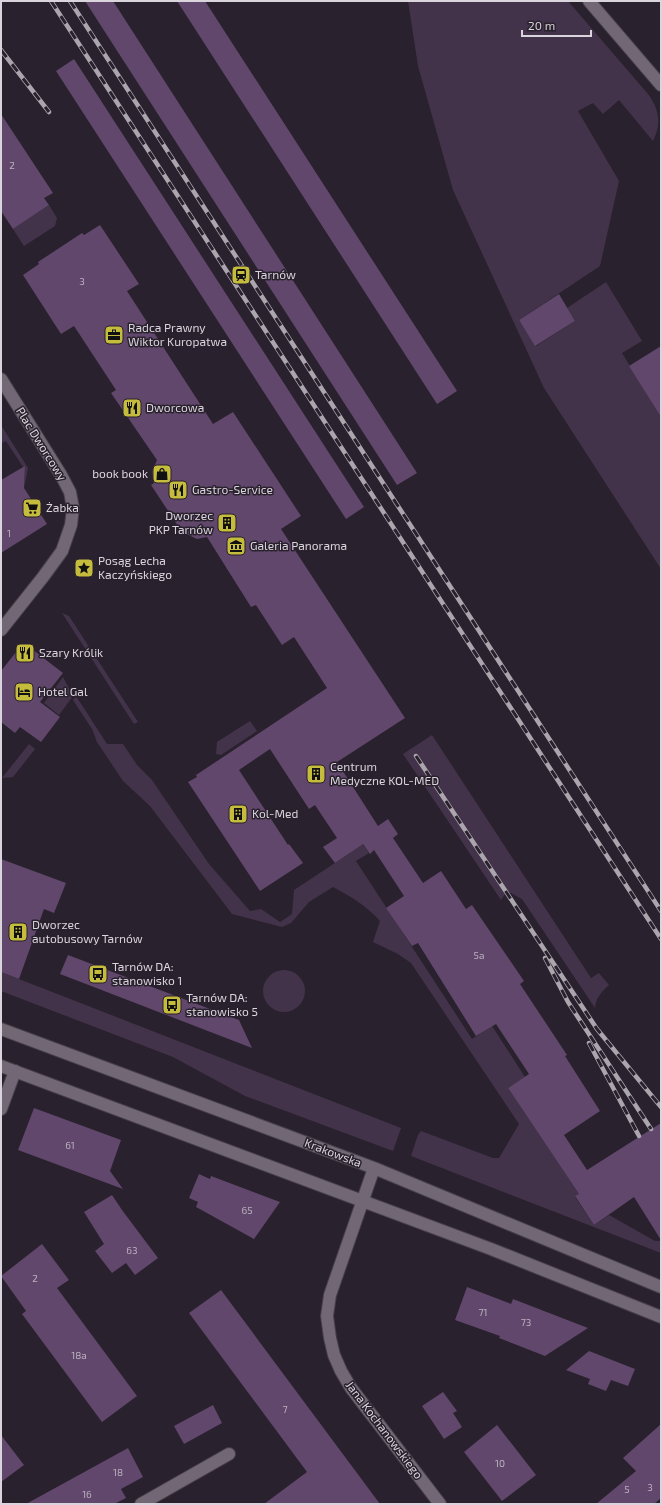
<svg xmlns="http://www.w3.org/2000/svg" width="662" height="1505" font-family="'Exo 2',sans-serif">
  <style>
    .green { fill: #43334a }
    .building { fill: #60476b }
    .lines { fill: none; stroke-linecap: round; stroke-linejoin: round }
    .street-casing { stroke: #463f49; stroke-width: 14 }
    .secondary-casing { stroke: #463f49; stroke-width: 14 }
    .street { stroke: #716775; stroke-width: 12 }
    .secondary { stroke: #716775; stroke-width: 12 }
    .rail-casing { stroke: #aba5ae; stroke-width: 4.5 }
    .rail { stroke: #29212d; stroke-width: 3; stroke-dasharray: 9; stroke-linecap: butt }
    .labels { text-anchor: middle; stroke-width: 3; stroke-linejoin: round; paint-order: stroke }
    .number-label { font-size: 10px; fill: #bcb1c0 }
    .poi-label { font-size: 12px; fill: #dad4dc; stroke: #29212d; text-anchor: start }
    .street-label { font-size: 12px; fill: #dad4dc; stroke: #29212d }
  </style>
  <rect width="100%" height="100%" fill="#29212d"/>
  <path class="green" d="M408,1H568L648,94C659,109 662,124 653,141L619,100L603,114L593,103L578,111L619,181L600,266L519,320L536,346L575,321L567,308L606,282L642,341L622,353L661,417V569L544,388L453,190L418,66Z
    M49,205L57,218L55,226L24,246L13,229Z
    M1,425L28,468L24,488L25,466L23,467L6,441L1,443Z
    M62,613L69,616L138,722L134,724Z
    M63,677L73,696L59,715L44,703Z
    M76,696L107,744H123L137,765L152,780L209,864L250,911L261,909L280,922L292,914L294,890L350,853L333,825L364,804L367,833L359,839L369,853L356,861L472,1039L492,1026L525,1077L508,1088L579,1194L575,1197L594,1225L609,1215L655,1241H661V1253L411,1156L418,1135L421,1131L493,1158H499L519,1124L411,963L398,954L373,942L380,921C367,906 350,896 333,887L309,902L291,923L282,927L232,914L150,806L123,781L97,742L92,729L73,700Z
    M250,721L257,731L221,755L216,754L217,742Z
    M432,735L591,978L599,973L609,985C603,990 595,999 595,1008L522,899L509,892L505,894L501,900L403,754Z
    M29,744L35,749L13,777L2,778Z
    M263 991a21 21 0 1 1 42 0a21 21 0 1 1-42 0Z
    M1,972L401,1128L393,1151L245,1096L173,1057L1,991Z"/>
  <path class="building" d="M85,1H113L417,473L397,485Z
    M177,1H205L457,391L437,404Z
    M74,59L364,507L346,519L56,71Z
    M1,114L53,193L44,198L49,205L13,229L1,211Z
    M100,225L139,284L127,291L213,424L233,412L301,516L281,529L405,718L337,762L378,826L388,819L398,834L393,838L423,883L441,871L466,909L472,905L524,981L520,984L567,1055L565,1056L600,1111L564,1135L587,1170L661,1123V1240L634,1197L594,1225L575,1196L579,1194L508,1088L529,1074L496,1024L476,1036L418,943L412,946L386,908L404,896L374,850L370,854L363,844L335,863L323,847L337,838L315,805L309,809L270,749L239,770L288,845L289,844L303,863L260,891L188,782L197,777L196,775L327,688L294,637L282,645L256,605L251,607L207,537L197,539L182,532L151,485L154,483L152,472L157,460L111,393L116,390L74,326L61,334L23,275L39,264L38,262L82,233L84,235Z
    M559,294L575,321L535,346L519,320Z
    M661,346V417L629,366Z
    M25,466L24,488L47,524L1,553V480Z
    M28,646L63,673L40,702L60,717L41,742L20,727L15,733L1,722V671L20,647Z
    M1,859L66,883L54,913L44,909L19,979L1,972Z
    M68,955L239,1020L252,1048L60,974Z
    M34,1108L121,1140L110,1171L123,1189L18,1150Z
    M199,1174L210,1179L211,1176L280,1202L254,1239L196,1207L198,1202L189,1198Z
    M112,1195L122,1210L158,1258L135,1275L126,1263L112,1273L95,1251L104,1244L84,1212Z
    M42,1244L69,1280L57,1288L137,1396L102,1422L22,1314L26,1311L1,1276Z
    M467,1287L511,1304L513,1299L588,1328L545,1356L499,1338L500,1336L455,1320Z
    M221,1290L380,1504H264L307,1472L189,1313Z
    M589,1351L635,1369L628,1386L611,1380L606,1391L588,1384L590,1379L566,1370Z
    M443,1392L457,1411L453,1413L462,1427L444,1439L422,1406Z
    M213,1405L222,1423L184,1444L174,1426Z
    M661,1424V1498L654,1504H596L636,1471L623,1458Z
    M497,1425L536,1475L502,1501L464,1452Z
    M1,1435L24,1465L1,1482Z
    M128,1448L143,1477L121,1489L126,1498L114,1504H26Z"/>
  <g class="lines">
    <defs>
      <path id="street" d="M589,1L661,85
        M1,379L61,475L70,492L73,508L71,525L62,551L43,577L1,630
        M1,1109L15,1071
        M141,1504L229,1454"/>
      <path id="secondary" d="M1,1029L374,1168L661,1287
        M1,1066L491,1249L661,1317
        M374,1168L330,1295L327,1316L330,1338L334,1355L341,1371L351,1388L440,1504"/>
    </defs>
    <use href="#street" class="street-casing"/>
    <use href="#secondary" class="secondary-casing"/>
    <use href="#street" class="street"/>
    <use href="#secondary" class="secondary"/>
    <defs>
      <path id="rail" d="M51,1L661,939
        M70,1L661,911
        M1,50L49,112
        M416,756L597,1029L661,1107
        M545,958L568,1002L651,1129
        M589,1043L639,1136"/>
    </defs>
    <use href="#rail" class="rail-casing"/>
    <use href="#rail" class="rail"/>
  </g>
  <defs>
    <symbol id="station-square" viewBox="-11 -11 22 22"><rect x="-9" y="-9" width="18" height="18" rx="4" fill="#c5bc3d" stroke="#29212d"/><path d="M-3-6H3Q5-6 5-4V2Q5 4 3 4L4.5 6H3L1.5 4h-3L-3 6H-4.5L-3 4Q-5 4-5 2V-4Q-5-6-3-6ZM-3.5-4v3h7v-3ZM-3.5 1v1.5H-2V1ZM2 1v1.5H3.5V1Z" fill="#111"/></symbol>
    <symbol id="office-square" viewBox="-11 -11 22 22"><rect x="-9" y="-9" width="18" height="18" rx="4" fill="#c5bc3d" stroke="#29212d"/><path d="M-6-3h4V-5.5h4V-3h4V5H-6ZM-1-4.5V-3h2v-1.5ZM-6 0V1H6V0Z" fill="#111"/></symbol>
    <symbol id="restaurant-square" viewBox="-11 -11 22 22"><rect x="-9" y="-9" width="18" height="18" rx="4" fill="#c5bc3d" stroke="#29212d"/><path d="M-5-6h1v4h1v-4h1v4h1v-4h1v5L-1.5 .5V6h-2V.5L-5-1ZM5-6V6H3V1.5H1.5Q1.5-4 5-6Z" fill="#111"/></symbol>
    <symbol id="shop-square" viewBox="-11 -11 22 22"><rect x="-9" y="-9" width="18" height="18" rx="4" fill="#c5bc3d" stroke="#29212d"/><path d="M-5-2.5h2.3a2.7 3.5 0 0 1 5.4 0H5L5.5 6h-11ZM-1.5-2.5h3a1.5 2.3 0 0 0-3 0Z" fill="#111"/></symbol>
    <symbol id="supermarket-square" viewBox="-11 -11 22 22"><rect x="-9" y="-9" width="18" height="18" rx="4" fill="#c5bc3d" stroke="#29212d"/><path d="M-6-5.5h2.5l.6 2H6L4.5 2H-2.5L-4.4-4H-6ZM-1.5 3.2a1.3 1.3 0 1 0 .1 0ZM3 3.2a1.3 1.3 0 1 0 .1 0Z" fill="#111"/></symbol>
    <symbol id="building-square" viewBox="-11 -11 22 22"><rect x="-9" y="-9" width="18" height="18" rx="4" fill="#c5bc3d" stroke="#29212d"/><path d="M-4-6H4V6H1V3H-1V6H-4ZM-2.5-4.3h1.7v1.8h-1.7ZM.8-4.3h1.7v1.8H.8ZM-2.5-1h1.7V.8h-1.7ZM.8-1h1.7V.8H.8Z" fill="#111"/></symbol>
    <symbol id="museum-square" viewBox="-11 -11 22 22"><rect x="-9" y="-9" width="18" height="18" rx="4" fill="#c5bc3d" stroke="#29212d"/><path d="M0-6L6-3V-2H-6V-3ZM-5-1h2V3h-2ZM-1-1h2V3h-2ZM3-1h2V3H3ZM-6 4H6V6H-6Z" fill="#111"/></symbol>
    <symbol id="sight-square" viewBox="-11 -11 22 22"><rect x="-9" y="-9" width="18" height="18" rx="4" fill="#c5bc3d" stroke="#29212d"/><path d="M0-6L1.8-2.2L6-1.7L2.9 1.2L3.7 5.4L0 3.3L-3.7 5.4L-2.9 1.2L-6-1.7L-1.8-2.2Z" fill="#111"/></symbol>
    <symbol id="hotel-square" viewBox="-11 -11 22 22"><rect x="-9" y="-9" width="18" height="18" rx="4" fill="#c5bc3d" stroke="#29212d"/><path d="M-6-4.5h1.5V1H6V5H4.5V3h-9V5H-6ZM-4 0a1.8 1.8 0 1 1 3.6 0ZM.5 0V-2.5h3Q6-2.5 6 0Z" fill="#111"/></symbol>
    <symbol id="bus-square" viewBox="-11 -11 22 22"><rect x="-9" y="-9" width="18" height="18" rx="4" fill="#c5bc3d" stroke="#29212d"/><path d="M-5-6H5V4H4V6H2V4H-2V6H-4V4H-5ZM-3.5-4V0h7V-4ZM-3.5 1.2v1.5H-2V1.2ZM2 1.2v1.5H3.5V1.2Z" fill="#111"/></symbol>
  </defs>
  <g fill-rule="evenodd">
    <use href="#station-square" x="230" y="264" width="22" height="22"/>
    <use href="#office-square" x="103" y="324" width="22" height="22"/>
    <use href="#restaurant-square" x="121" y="397" width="22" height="22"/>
    <use href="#shop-square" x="151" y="463" width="22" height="22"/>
    <use href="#restaurant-square" x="167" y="479" width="22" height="22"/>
    <use href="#supermarket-square" x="21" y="497" width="22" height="22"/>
    <use href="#building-square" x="216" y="512" width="22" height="22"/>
    <use href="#museum-square" x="225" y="535" width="22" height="22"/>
    <use href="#sight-square" x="73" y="557" width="22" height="22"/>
    <use href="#restaurant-square" x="14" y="642" width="22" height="22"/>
    <use href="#hotel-square" x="13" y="681" width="22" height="22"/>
    <use href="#building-square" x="305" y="763" width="22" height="22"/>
    <use href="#building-square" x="227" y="803" width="22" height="22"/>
    <use href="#building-square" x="7" y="921" width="22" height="22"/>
    <use href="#bus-square" x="87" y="963" width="22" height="22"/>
    <use href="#bus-square" x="161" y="994" width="22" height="22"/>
  </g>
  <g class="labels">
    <g class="number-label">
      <text x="12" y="169">2</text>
      <text x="82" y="285">3</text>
      <text x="9" y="537">1</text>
      <text x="479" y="959">5a</text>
      <text x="70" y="1149">61</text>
      <text x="247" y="1214">65</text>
      <text x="132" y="1254">63</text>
      <text x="35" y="1282">2</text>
      <text x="483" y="1316">71</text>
      <text x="526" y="1326">73</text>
      <text x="79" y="1359">18a</text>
      <text x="285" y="1413">7</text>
      <text x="500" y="1467">10</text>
      <text x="118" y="1476">18</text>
      <text x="650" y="1491">3</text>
      <text x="627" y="1493">5</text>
      <text x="87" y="1498">16</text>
    </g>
    <g class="poi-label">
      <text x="255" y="279">Tarnów</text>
      <text x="128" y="332">Radca Prawny<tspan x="128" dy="14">Wiktor Kuropatwa</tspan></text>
      <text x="146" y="412">Dworcowa</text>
      <text x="148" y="478" text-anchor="end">book book</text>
      <text x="192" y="494">Gastro-Service</text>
      <text x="46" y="512">Żabka</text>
      <text x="213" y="520" text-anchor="end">Dworzec<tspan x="213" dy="14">PKP Tarnów</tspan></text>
      <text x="250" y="550">Galeria Panorama</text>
      <text x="98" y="565">Posąg Lecha<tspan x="98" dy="14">Kaczyńskiego</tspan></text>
      <text x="39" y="657">Szary Królik</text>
      <text x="38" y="696">Hotel Gal</text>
      <text x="330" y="771">Centrum<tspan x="330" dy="14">Medyczne KOL-MED</tspan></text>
      <text x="252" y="818">Kol-Med</text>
      <text x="32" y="929">Dworzec<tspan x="32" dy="14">autobusowy Tarnów</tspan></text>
      <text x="112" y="971">Tarnów DA:<tspan x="112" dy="14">stanowisko 1</tspan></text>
      <text x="186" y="1002">Tarnów DA:<tspan x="186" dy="14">stanowisko 5</tspan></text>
    </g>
    <g class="street-label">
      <text transform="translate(41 444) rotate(58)" y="4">Plac Dworcowy</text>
      <text transform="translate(333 1153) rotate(21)" y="4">Krakowska</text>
      <text transform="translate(384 1430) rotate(53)" y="4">Jana Kochanowskiego</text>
    </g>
  </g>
  <rect width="662" height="1505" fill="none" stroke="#dad4dc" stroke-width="4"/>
  <path d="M522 30v6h69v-6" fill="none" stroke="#dad4dc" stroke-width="2"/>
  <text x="528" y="30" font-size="12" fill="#dad4dc" stroke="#29212d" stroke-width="3" paint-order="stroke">20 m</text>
</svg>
